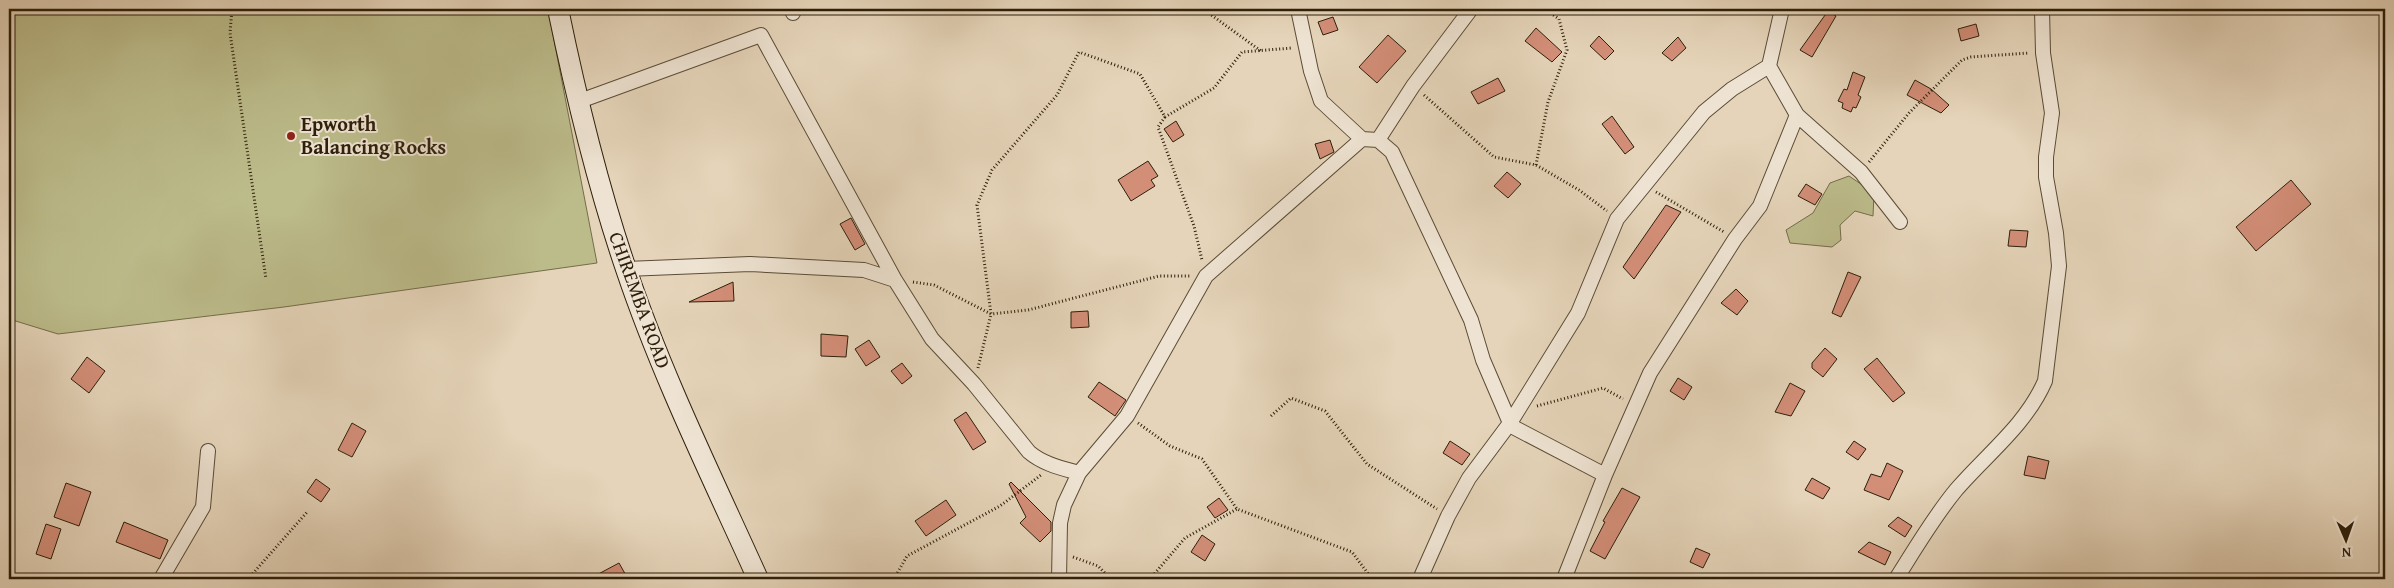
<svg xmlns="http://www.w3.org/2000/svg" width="2394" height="588" font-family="'Gentium Book Plus',serif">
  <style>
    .green { fill: #bcbb8a; stroke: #746d4a }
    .building { fill: #d38e78; stroke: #2d1f0a }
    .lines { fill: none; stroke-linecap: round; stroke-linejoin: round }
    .minor-casing { stroke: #5b4c36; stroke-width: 16 }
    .secondary-casing { stroke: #2d1f0a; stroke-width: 22 }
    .path { stroke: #2d1f0a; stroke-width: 3; stroke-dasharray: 1 2.5; stroke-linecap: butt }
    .minor { stroke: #eee3d2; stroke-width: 14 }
    .secondary { stroke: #eee3d2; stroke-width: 20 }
    .poi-dot { fill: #8f2418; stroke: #eee3d2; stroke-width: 2 }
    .labels { text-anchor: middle; stroke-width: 4; stroke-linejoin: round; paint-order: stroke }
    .poi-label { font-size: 20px; font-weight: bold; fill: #2d1f0a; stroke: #eee3d2; text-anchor: start }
    .street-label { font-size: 20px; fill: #2d1f0a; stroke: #eee3d2 }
  </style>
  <rect width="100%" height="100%" fill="#e5d4b9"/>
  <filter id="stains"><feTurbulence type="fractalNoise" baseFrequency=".004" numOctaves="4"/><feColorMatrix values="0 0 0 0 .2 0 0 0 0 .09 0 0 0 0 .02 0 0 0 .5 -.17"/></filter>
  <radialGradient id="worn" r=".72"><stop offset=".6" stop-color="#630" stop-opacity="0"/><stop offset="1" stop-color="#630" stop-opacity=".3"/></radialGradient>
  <path class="green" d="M9,9H548L597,263L284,307L58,334L9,319Z
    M1849,176L1874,193L1873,216L1855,211L1840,225L1841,240L1832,247L1790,243L1786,230L1813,213L1830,183Z"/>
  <path class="building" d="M1828,11L1836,16L1812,57L1800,50Z
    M1333,17L1338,30L1323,35L1318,22Z
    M1976,24L1979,36L1961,41L1958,29Z
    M1536,28L1562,52L1552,62L1525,41Z
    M1388,35L1406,51L1377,83L1359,67Z
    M1599,36L1614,51L1605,60L1590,46Z
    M1678,37L1686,48L1672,61L1662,53Z
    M1853,72L1865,77L1858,95L1861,97L1856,108L1853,107L1851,112L1842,108L1843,103L1838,101L1844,89L1847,90Z
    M1498,78L1505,91L1478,104L1471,92Z
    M1915,80L1931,89L1949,105L1941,113L1907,95Z
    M1612,116L1634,147L1625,154L1602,124Z
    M1176,121L1184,135L1173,142L1164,129Z
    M1330,140L1334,152L1320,159L1315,144Z
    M1148,161L1158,176L1151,180L1155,186L1131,201L1118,180Z
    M1507,172L1521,184L1508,198L1494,186Z
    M2291,180L2311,204L2256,251L2236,227Z
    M1806,184L1822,194L1815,205L1798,196Z
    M1666,205L1681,212L1634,279L1623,267Z
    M851,218L865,244L855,250L840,224Z
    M2010,230L2028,231L2026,247L2008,246Z
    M1848,272L1861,277L1841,317L1832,313Z
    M733,282L734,301L689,302Z
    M1736,289L1748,301L1737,315L1721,303Z
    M1088,311L1089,327L1071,328V312Z
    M821,334L848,336L846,357L821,356Z
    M869,340L880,357L866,366L855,349Z
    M1825,348L1837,359L1823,377L1812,368V363Z
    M87,357L105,371L89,393L71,379Z
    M1877,358L1905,393L1893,402L1864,369Z
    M902,363L912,376L902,384L891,371Z
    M1678,378L1692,387L1684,400L1670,391Z
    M1099,382L1126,400L1115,416L1088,397Z
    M1790,383L1805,391L1791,416L1775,412Z
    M966,412L986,442L973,450L954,420Z
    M352,423L366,431L352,457L338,450Z
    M1450,441L1470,454L1462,465L1443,453Z
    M1854,441L1866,449L1858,460L1846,452Z
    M2028,456L2049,461L2045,479L2024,475Z
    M1887,463L1903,471L1889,500L1864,490L1871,474L1881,477Z
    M1812,478L1830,488L1823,499L1805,490Z
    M316,479L330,489L321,502L307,492Z
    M1011,482L1051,522V531L1040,542L1020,523L1026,517L1009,484Z
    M66,483L91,492L79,526L54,517Z
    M1622,488L1640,497L1605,559L1590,551L1605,522L1603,521Z
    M1219,498L1228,510L1215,518L1207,507Z
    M946,500L956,515L926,536L915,521Z
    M1898,517L1912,526L1905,537L1888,526Z
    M124,522L168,540L160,559L116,542Z
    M46,524L61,529L51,559L36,554Z
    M1202,535L1215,544L1205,561L1191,552Z
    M1869,542L1891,552L1885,565L1858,552Z
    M1696,548L1710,554L1703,568L1690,562Z
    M619,563L628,579H589Z"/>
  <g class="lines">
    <defs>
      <path id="minor" d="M793,9V13
        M1298,9L1311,71L1321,101L1362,139L1378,140L1392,152L1471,320L1483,360L1510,423L1515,428L1605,475
        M1782,9L1769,66L1797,115L1861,172L1900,222
        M577,102L761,35L895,280
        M1378,140L1413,86L1471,9
        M626,269L750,264L864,270L895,280L932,339L974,384L1029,452C1043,464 1061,468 1079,473
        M161,579L203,507L208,451
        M1059,579L1060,523L1064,505L1079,473L1127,416L1206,276L1362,139
        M1420,579L1448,516L1469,478L1510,423L1578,313L1617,219L1704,112L1732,89L1769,66
        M1564,579L1605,475L1650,373L1735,239L1760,206L1797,115
        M1896,579C1915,549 1933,518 1956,490C1986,455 2026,425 2045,381L2059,266L2056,233L2046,177V157L2052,113L2043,53L2042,9"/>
      <path id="secondary" d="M558,9C576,96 597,184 626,269C662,376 712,477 758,579"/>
    </defs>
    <use href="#minor" class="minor-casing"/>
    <use href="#secondary" class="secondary-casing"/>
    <path class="path" d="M232,9L230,33L266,279
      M1203,9L1261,51
      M1424,95L1494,157L1536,165L1579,190L1607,211
      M1165,117L1158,127L1194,226L1202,260
      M1869,162L1909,113L1962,60L1971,57L2029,53
      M1536,165L1548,102L1567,50L1559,19L1545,9
      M1656,192L1724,232
      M913,282L934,285L991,314L1028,310L1159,276H1190
      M978,368L991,314L977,205L992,170L1057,95L1079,52L1140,74L1165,117L1214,88L1242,52L1292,48
      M1537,406L1603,388L1623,399
      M1271,416L1291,398L1325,411L1367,464L1437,509
      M1138,423L1170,446L1202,459L1237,509L1352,552L1372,579
      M1073,557L1098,566L1111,579
      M248,579L308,511
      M894,579L907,556L1000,506L1041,475
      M1150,579L1185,538L1237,509"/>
    <use href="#minor" class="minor"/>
    <use href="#secondary" class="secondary"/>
  </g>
  <circle class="poi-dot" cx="291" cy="136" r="5"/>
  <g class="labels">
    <g class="poi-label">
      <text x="301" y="131">Epworth<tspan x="301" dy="23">Balancing Rocks</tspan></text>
    </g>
    <g class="street-label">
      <text transform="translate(640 300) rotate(70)" y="7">CHIREMBA ROAD</text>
    </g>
  </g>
  <rect width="2394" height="588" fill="none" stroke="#e5d4b9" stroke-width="30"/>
  <rect x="10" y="10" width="2374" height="568" fill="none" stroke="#2d1f0a" stroke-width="2.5"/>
  <rect x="15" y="15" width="2364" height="558" fill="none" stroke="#2d1f0a"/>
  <g transform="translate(2346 540) rotate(178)" stroke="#eee3d2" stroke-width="4" paint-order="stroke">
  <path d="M0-4L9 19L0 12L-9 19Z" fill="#2d1f0a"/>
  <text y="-8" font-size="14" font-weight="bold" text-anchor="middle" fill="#2d1f0a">N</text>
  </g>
  <rect width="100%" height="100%" filter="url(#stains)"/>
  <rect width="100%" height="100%" fill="url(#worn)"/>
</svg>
